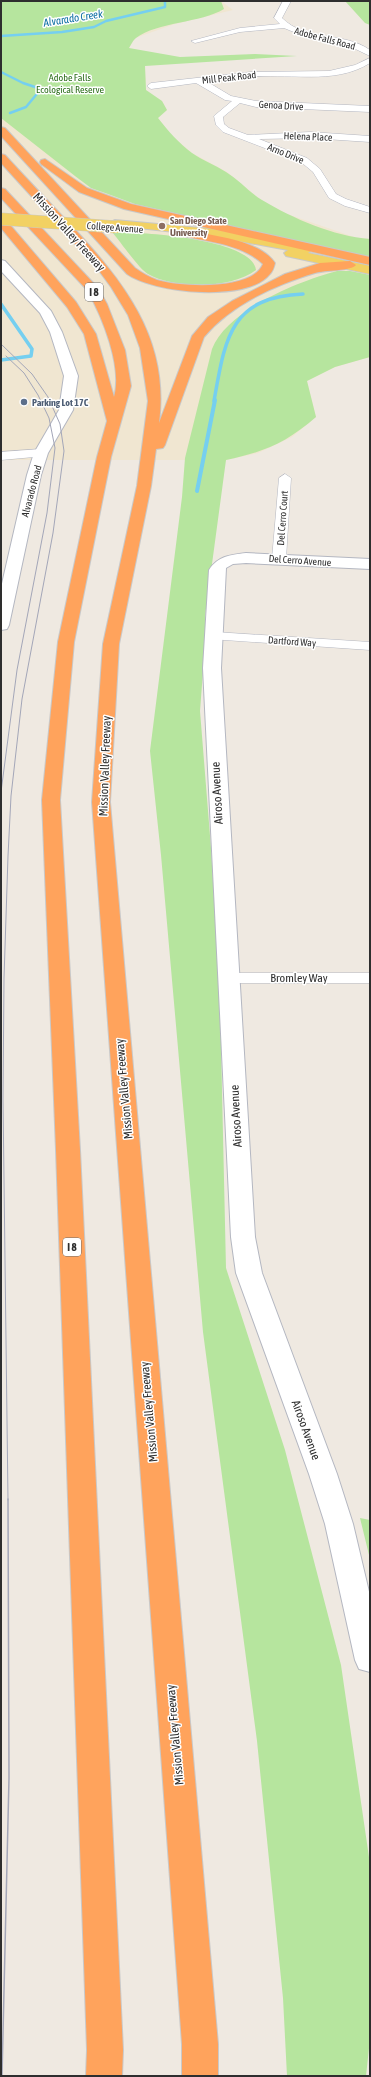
<svg xmlns="http://www.w3.org/2000/svg" width="371" height="2077" font-family="'Asap Condensed',sans-serif">
  <style>
    .education { fill: #f0e6d1 }
    .green { fill: #b6e59e }
    .lines { fill: none; stroke-linecap: round; stroke-linejoin: round }
    .stream-far2 { stroke: #75cff0; stroke-width: 2.5 }
    .stream-far1 { stroke: #75cff0; stroke-width: 3.5 }
    .stream { stroke: #75cff0; stroke-width: 4 }
    .street-casing { stroke: #b4b7c1; stroke-width: 1 }
    .secondary-casing { stroke: #b4b7c1; stroke-width: 2 }
    .primary-casing { stroke: #c9c9c9; stroke-width: 2 }
    .highway-casing { stroke: #c9c9c9; stroke-width: 2 }
    .street { fill: #fff; fill-rule: evenodd }
    .secondary { fill: #fff; fill-rule: evenodd }
    .primary { fill: #f2d163; fill-rule: evenodd }
    .highway { fill: #ffa35c; fill-rule: evenodd }
    .tram-far1 { stroke: #a3a6b8; stroke-width: 1 }
    .tram { stroke: #a3a6b8; stroke-width: 1.5 }
    .primary-bridge-casing { stroke: #c9c9c9; stroke-width: 13; stroke-linecap: butt }
    .primary-bridge { stroke: #f2d163; stroke-width: 12 }
    .education-dot { fill: #8d6e63; stroke: #fff; stroke-width: 1.5 }
    .service-dot { fill: #5c6f8a; stroke: #fff; stroke-width: 1.5 }
    .labels { text-anchor: middle; stroke-width: 3; stroke-linejoin: round; paint-order: stroke }
    .far-street-label { font-size: 10px; fill: #2e2e2e; stroke: #fff }
    .far-park-label { font-size: 10px; fill: #2c6e1b; stroke: #fff }
    .far-education-label { font-size: 10px; font-weight: bold; fill: #785e54; stroke: #fff; text-anchor: start }
    .far-service-label { font-size: 10px; font-weight: bold; fill: #4e5e75; stroke: #fff; text-anchor: start }
    .far-water-label { font-size: 11px; font-style: italic; fill: #0d6fa3; stroke: #fff }
    .shield { fill: #fff; stroke: #6d6d6d; stroke-width: 1 }
    .shield-label { font-size: 11px; font-weight: bold; fill: #2e2e2e }
    .street-label { font-size: 12px; fill: #2e2e2e; stroke: #fff }
  </style>
  <rect width="100%" height="100%" fill="#efe9e1"/>
  <path class="education" d="M1,1H221L233,10L175,24L135,38L129,48L145,66L146,90L162,101L167,110L158,118L171,135L192,153L227,172L261,200L287,214L357,238L370,239V357L335,367L307,381L316,417L292,437L258,453L226,460H1Z"/>
  <path class="green" d="M1,1H221L224,9C201,23 157,22 136,38C133,40 131,45 129,48L180,57L255,54L297,56L145,66L146,90L162,101L167,110L158,118C168,131 179,143 192,153C202,160 215,165 226,172C239,180 249,192 262,200C294,219 333,236 370,239V258L135,204L108,194L91,188L75,176L1,118Z
    M345,1H370V25L365,23Z
    M112,232C139,232 252,238 256,270C232,289 174,289 148,274C139,269 120,241 112,232Z
    M337,271H350L370,275V357L335,367L307,381L316,417C286,443 264,452 226,460L205,616L206,632L200,711L211,848L220,1001L226,1268L285,1450L341,1665L370,1864V2039L366,2076H287L283,1998L257,1741L203,1332L161,855L150,751L182,497L185,458L212,349C227,310 299,281 337,271Z
    M360,1518L370,1520V1559Z"/>
  <g class="lines">
    <path class="stream-far2" d="M1,36L62,32L94,27L106,21L165,7V1
      M1,72L23,83L41,89L26,107L10,113"/>
    <path class="stream-far1" d="M1,304L32,349L31,356L1,360
      M214,401C225,340 229,297 303,294"/>
    <path class="stream" d="M197,491L215,400"/>
    <defs>
      <path id="street" d="M283,1H291L282,18C306,42 343,31 370,50V56L347,45L306,37L284,28L240,32L195,43L191,41L240,28L280,24L274,18Z
        M370,58V63C338,83 300,75 264,76C245,76 225,79 206,81L231,96L256,101L370,106V112L256,107L240,103L223,117L224,124L229,128L248,135L310,132L370,136V142L310,138L259,139L307,158L320,169L336,194L346,199L370,207V213L345,206L329,198L313,172L301,162L223,132L216,125L214,116L232,101L225,100L196,83L151,89L147,86L151,83L251,72L329,71L355,65Z
        M41,449L45,450L47,453L45,456L1,460V452Z
        M285,474L291,478L286,559L279,563L272,559L279,478Z
        M215,632L370,642V650L210,639L208,636L210,633Z
        M229,973H370V983H229L223,982L220,978L223,974Z"/>
      <path id="secondary" d="M1,260L5,261L51,311L62,332L78,376L73,410L48,453L41,475L9,625L7,629L1,630V588L27,475L34,453L59,410L64,376L50,332L40,313L1,271Z
        M246,553L370,559V569L246,563L233,564L226,568L221,668L255,1237L262,1273L337,1474L353,1524L370,1596V1672L359,1669L355,1660L325,1524L309,1474L236,1273L231,1237L203,668L209,570C218,556 230,555 246,553Z"/>
      <path id="primary" d="M115,220L211,229L306,246L312,250L308,253L370,266V274L286,256L284,253L288,250L211,236L111,225L109,223Z"/>
      <path id="highway" d="M1,127L5,128L135,268C142,273 149,277 157,280C181,287 252,291 263,264C240,243 207,242 179,235L177,233L179,231L183,230C209,235 259,239 275,263C274,267 273,271 270,274C248,303 153,293 127,274L1,136Z
        M1,154L5,155C26,178 48,201 69,223C123,281 170,338 159,423L192,336L208,317L232,301L285,274L320,263L350,261L356,265C352,271 324,270 315,273C275,285 231,305 204,337L165,445L163,448L156,449L151,486L119,644L110,802L218,2044V2076H182V2044L92,802L103,644L137,486L148,401L140,348L128,315L111,287L97,268L1,163Z
        M45,159L87,188L131,204L370,257V265L124,209L79,192L41,164L40,162L41,160Z
        M1,188L5,189L98,288L107,304L125,350L131,386L111,457L74,642L60,800L80,1150L123,2050L122,2076H86L87,2050L56,1150L42,800L58,642L97,457L107,421L84,334L67,307L1,228V218L5,219L76,302L96,334L114,397C123,367 102,316 87,290L1,198Z"/>
    </defs>
    <use href="#street" class="street-casing"/>
    <use href="#secondary" class="secondary-casing"/>
    <use href="#primary" class="primary-casing"/>
    <use href="#highway" class="highway-casing"/>
    <use href="#street" class="street"/>
    <use href="#secondary" class="secondary"/>
    <use href="#primary" class="primary"/>
    <use href="#highway" class="highway"/>
    <path class="tram-far1" d="M1,344L32,374L48,397L60,424L64,451L53,533L22,699L11,796L8,856L4,978L3,1099L8,1500
      M1,792L17,670L47,513L55,448L49,418L38,395L24,373L6,356"/>
    <path class="tram" d="M2,2076L9,1778L8,1499"/>
    <defs>
      <path id="primary-bridge" d="M1,219L117,227"/>
    </defs>
    <use href="#primary-bridge" class="primary-bridge-casing"/>
    <use href="#primary-bridge" class="primary-bridge"/>
  </g>
  <circle class="education-dot" cx="162" cy="226" r="4"/>
  <circle class="service-dot" cx="24" cy="402" r="4"/>
  <g class="labels">
    <g class="far-street-label">
      <text transform="translate(325 38) rotate(15)" y="4">Adobe Falls Road</text>
      <text transform="translate(229 77) rotate(-6)" y="4">Mill Peak Road</text>
      <text transform="translate(281 105) rotate(3)" y="4">Genoa Drive</text>
      <text transform="translate(308 136) rotate(2)" y="4">Helena Place</text>
      <text transform="translate(286 153) rotate(22)" y="4">Arno Drive</text>
      <text transform="translate(115 227) rotate(4)" y="4">College Avenue</text>
      <text transform="translate(31 491) rotate(-75)" y="4">Alvarado Road</text>
      <text transform="translate(282 518) rotate(-86)" y="4">Del Cerro Court</text>
      <text transform="translate(300 560) rotate(4)" y="4">Del Cerro Avenue</text>
      <text transform="translate(292 641) rotate(4)" y="4">Dartford Way</text>
    </g>
    <g class="far-park-label">
      <text x="70" y="81">Adobe Falls<tspan x="70" dy="12">Ecological Reserve</tspan></text>
    </g>
    <g class="far-education-label">
      <text x="170" y="224">San Diego State<tspan x="170" dy="12">University</tspan></text>
    </g>
    <g class="far-service-label">
      <text x="32" y="406">Parking Lot 17C</text>
    </g>
    <g class="far-water-label">
      <text transform="translate(73 18) rotate(-9)" y="4">Alvarado Creek</text>
    </g>
    <g class="shield">
      <rect x="85" y="283" width="18" height="18" rx="3"/>
      <rect x="63" y="1238" width="18" height="18" rx="3"/>
    </g>
    <g class="shield-label">
      <text x="94" y="296">I 8</text>
      <text x="72" y="1251">I 8</text>
    </g>
    <g class="street-label">
      <text transform="translate(69 232) rotate(48)" y="4">Mission Valley Freeway</text>
      <text transform="translate(105 766) rotate(-88)" y="4">Mission Valley Freeway</text>
      <text transform="translate(217 793) rotate(-93)" y="4">Airoso Avenue</text>
      <text x="299" y="982">Bromley Way</text>
      <text transform="translate(124 1089) rotate(-95)" y="4">Mission Valley Freeway</text>
      <text transform="translate(236 1116) rotate(-93)" y="4">Airoso Avenue</text>
      <text transform="translate(149 1412) rotate(-95)" y="4">Mission Valley Freeway</text>
      <text transform="translate(306 1430) rotate(70)" y="4">Airoso Avenue</text>
      <text transform="translate(175 1735) rotate(-95)" y="4">Mission Valley Freeway</text>
    </g>
  </g>
  <rect width="371" height="2077" fill="none" stroke="#2e2e2e" stroke-width="4"/>
</svg>
